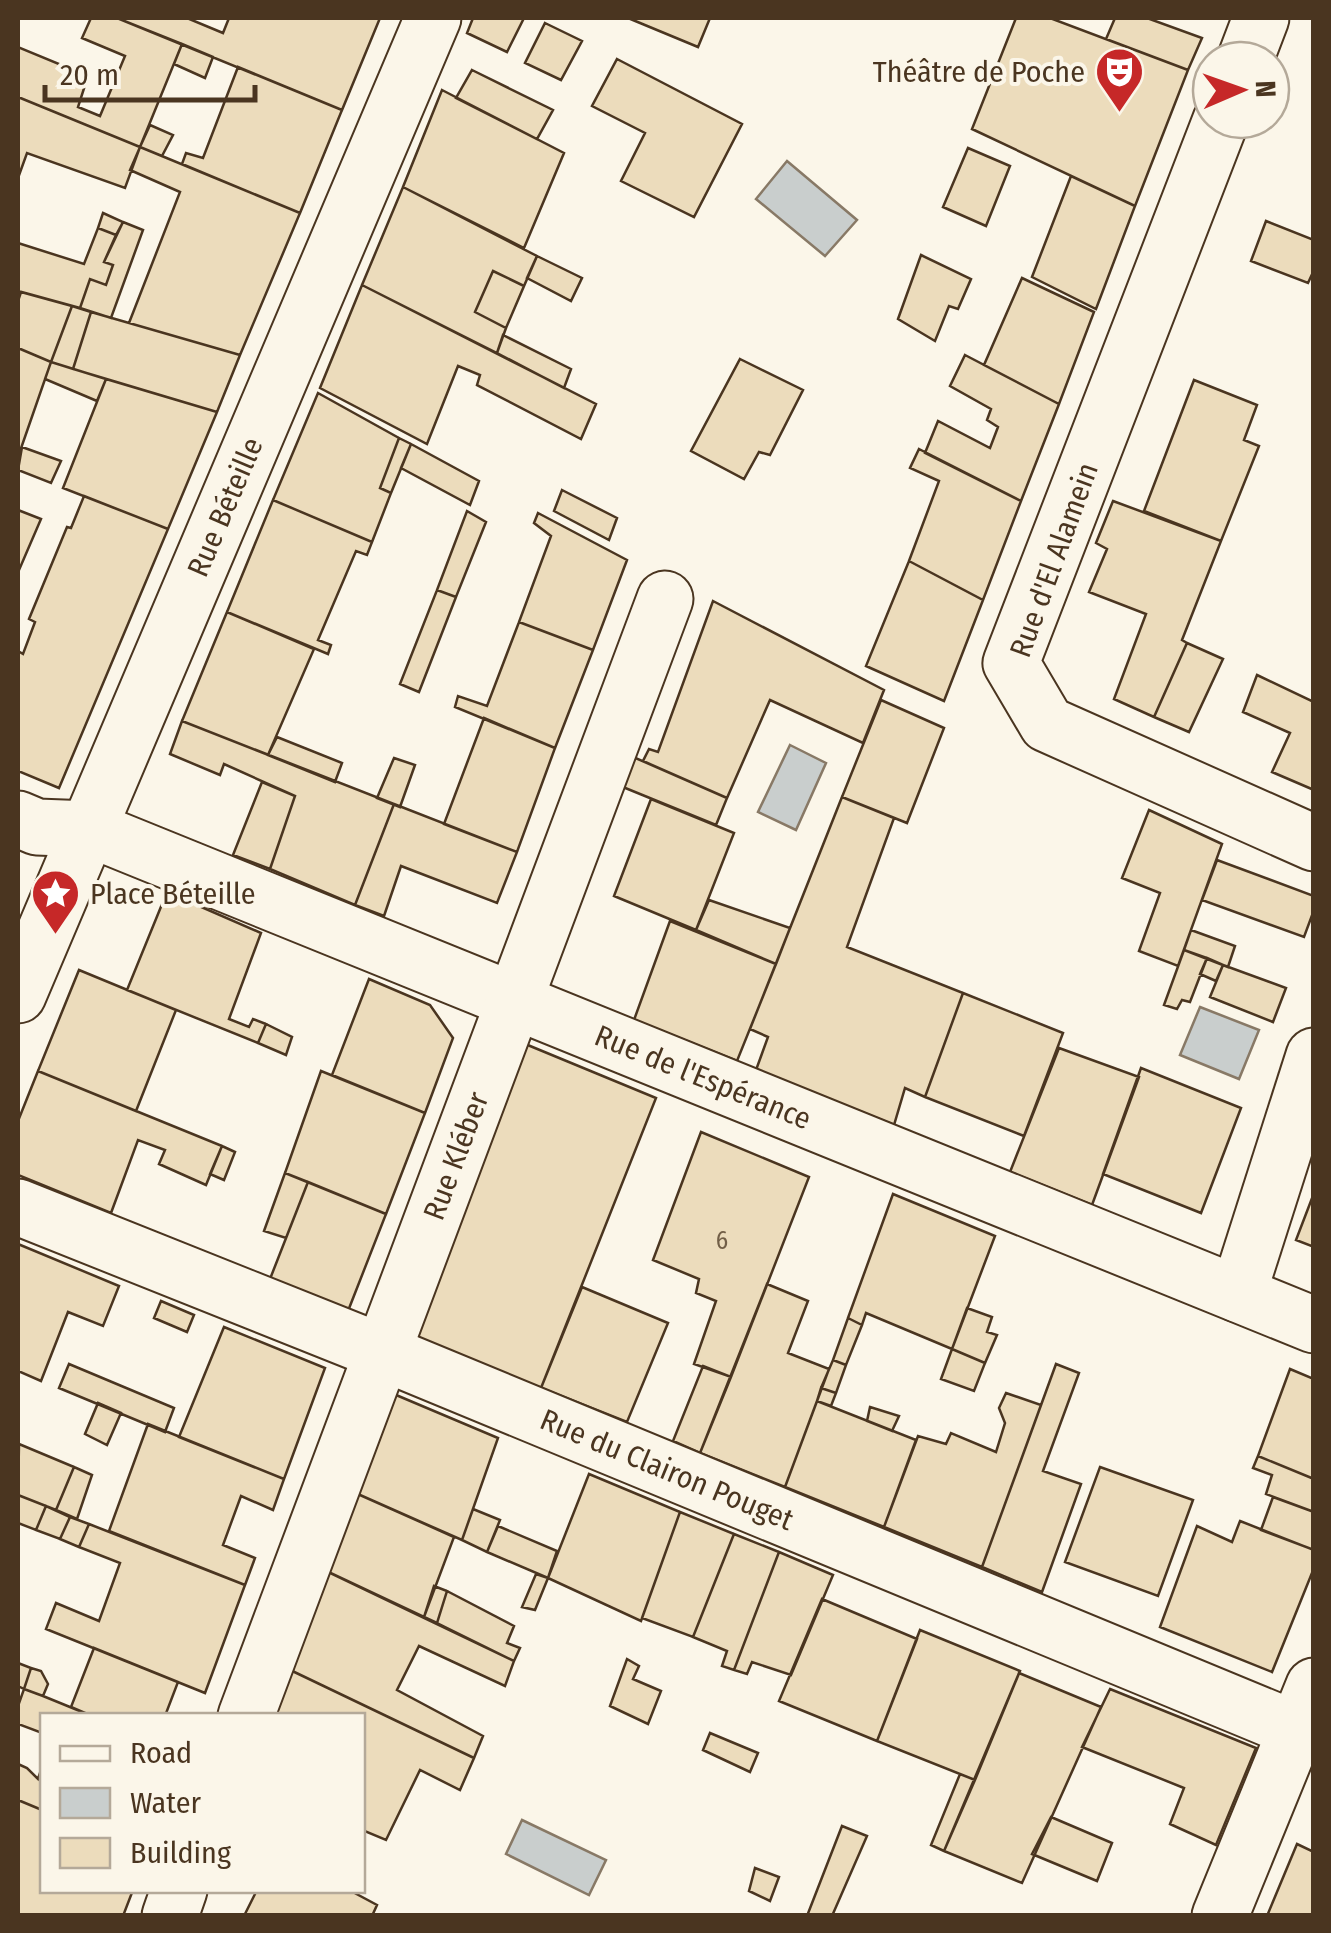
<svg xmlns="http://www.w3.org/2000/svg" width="1331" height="1933" font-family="'Fira Sans Condensed',sans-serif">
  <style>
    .water { fill: #c9cecd; stroke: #887966; stroke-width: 2.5 }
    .building { fill: #ecdcbc; stroke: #4a3520; stroke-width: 2.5 }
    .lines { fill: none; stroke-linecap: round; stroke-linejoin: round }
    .minor-casing { stroke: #4a3520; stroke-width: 59 }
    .minor { stroke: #fbf6e9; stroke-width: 55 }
    .labels { text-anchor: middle; stroke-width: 8; stroke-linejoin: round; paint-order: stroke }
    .number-label { font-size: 25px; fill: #725f47 }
    .poi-label { font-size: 30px; fill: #4a3520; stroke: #fbf6e9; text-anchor: end }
    .street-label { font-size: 30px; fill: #4a3520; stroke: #fbf6e9 }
  </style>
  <rect width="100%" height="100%" fill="#fbf6e9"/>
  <path class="water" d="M787,161L857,220L825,256L756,199Z
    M790,745L826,763L796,830L758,812Z
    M1200,1007L1259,1030L1239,1079L1180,1055Z
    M522,1820L606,1860L589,1895L506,1854Z"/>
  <path class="building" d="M91,18H117L182,44L140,147L18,97V47L88,76L78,107L100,116L125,56L82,38Z
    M117,18H187L223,33L229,18H380L342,110Z
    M473,18H524L507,52L467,33Z
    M628,18H710L698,47Z
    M1016,18H1050L1188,70L1135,206L972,129Z
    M1115,18H1147L1202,38L1188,70L1106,39Z
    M545,23L582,41L561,80L525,63Z
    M182,44L213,57L205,78L174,64Z
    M617,59L742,124L694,217L621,181L645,133L592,106Z
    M238,67L342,110L300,213L182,164L186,153L203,158Z
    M472,70L553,110L537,139L456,98Z
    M442,90L564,153L524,248L403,187Z
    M18,97L140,147L125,188L27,153L18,178Z
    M150,125L173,135L162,156L140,147Z
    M140,147L300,213L240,355L129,323L180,192L130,170Z
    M968,148L1010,166L986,226L943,207Z
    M1071,176L1135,206L1096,309L1032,277Z
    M403,187L537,256L524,286L493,271L475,312L506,328L497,353L362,285Z
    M103,213L123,222L116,235L98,228Z
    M1266,221L1314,240V270L1308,283L1251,261Z
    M123,222L143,230L111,318L80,308L90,279L106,285L113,265L104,262Z
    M98,228L116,235L104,262L113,265L106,285L90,279L80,308L18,291V243L84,264Z
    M921,255L971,279L958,309L949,306L935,341L898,319Z
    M537,256L582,278L571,301L527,278Z
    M493,271L524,286L506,328L475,312Z
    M1022,278L1094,312L1059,404L984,365Z
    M362,285L596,404L581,439L477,385L480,375L458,366L427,444L320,388Z
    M21,292L72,306L51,362L18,348V301Z
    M72,306L91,312L73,369L51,362Z
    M91,312L240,355L217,412L73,369Z
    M503,335L571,369L564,388L497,353Z
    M18,348L51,362L18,457Z
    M965,355L1059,404L1021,501L925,453L938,421L990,448L998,427L987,420L991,409L950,386Z
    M740,359L803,390L770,455L759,452L744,479L691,451Z
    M51,362L106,379L97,401L45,379Z
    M106,379L217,412L168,529L63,488Z
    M1194,380L1257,405L1244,440L1259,446L1221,541L1144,511Z
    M318,393L399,438L380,488L391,493L372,542L273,500Z
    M399,438L411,444L391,493L380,488Z
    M411,444L479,481L470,505L401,468Z
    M22,447L61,461L51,483L18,470Z
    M919,449L1021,501L983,600L909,561L939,481L910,468Z
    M562,490L617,518L609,540L554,511Z
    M84,496L168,529L59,788L18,771V651L23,654L35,622L29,619L67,527L71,528Z
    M273,500L372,542L367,555L356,551L318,640L331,645L328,654L227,612Z
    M1113,501L1221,541L1182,640L1187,643L1154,717L1114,699L1146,614L1089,592L1107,549L1096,543Z
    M18,510L41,519L19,570H18Z
    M467,511L486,522L456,597L437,590Z
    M538,513L627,560L593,650L519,622L551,536L534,523Z
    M909,561L983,600L944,701L866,666Z
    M437,590L456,597L419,692L400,684Z
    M713,601L884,690L863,743L770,700L727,798L643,761L649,749L658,752Z
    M227,612L314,649L268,755L182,721Z
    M519,622L593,650L555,748L455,707L458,696L487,706Z
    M1187,643L1223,659L1189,732L1154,717Z
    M1257,675L1314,702V790L1272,772L1290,733L1243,712Z
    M881,700L944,728L907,823L842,797Z
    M484,718L555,748L517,852L444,824Z
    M182,721L394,804L355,905L270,869L295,796L224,764L220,775L170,754Z
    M277,737L342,763L335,782L268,755Z
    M624,753L727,798L716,825L613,783Z
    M394,758L415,765L400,807L377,798Z
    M262,782L295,796L270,869L233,855Z
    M842,797L894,818L847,947L963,993L925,1097L905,1088L894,1125L756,1070L768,1037L750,1029Z
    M651,799L734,833L696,930L614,896Z
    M394,804L517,852L497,903L401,866L384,916L355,905Z
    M1149,810L1222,844L1178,966L1139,951L1160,893L1122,878Z
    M1217,860L1314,896V910L1304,937L1202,900Z
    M167,892L261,933L229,1019L249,1027L253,1019L266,1024L258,1043L127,990Z
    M709,900L790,928L776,964L696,930Z
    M670,921L776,964L737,1061L634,1020Z
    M1191,930L1235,946L1228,967L1184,950Z
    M1184,950L1207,958L1190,1002L1182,1000L1177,1009L1164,1005Z
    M1207,958L1223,965L1216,981L1200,974Z
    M1223,965L1286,988L1273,1022L1210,997Z
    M79,970L176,1010L136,1111L38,1071Z
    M369,979L430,1005L453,1038L425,1113L332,1075Z
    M963,993L1063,1033L1024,1136L925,1097Z
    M266,1024L292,1037L286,1055L258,1043Z
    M518,1041L656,1098L541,1388L409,1334Z
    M1059,1048L1139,1077L1092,1205L1010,1172Z
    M1141,1068L1241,1108L1201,1213L1103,1174Z
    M38,1071L222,1146L206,1185L159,1164L165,1150L138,1140L111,1213L18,1175V1121Z
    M321,1071L425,1113L386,1214L285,1173Z
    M701,1132L809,1177L731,1377L694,1364L716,1301L696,1293L699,1279L653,1260Z
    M222,1146L235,1152L224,1180L210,1174Z
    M285,1173L308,1182L286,1238L264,1231Z
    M308,1182L386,1214L348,1311L270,1279Z
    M1314,1193V1247L1296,1240Z
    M893,1194L995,1236L952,1349L866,1313L862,1325L848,1318Z
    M18,1244L119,1286L103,1326L68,1312L41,1381L18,1371Z
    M767,1284L808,1301L788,1353L829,1369L785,1487L700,1453Z
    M582,1287L668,1323L627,1422L541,1388Z
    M161,1301L194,1315L187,1332L154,1318Z
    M967,1308L992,1317L987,1332L997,1335L985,1363L952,1349Z
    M848,1318L862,1325L846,1365L833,1360Z
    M224,1327L325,1368L284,1479L179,1437Z
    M952,1349L985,1363L974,1391L941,1379Z
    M833,1360L846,1365L836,1393L821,1388Z
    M69,1364L174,1408L165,1432L59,1388Z
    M1056,1364L1079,1373L1043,1471L1081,1484L1042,1592L982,1567Z
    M703,1366L731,1377L700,1453L673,1441Z
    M1290,1369L1314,1379V1479L1258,1456Z
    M821,1388L836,1393L831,1406L817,1401Z
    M389,1392L498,1438L462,1540L351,1491Z
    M1006,1393L1041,1405L982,1567L884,1527L918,1436L946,1444L951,1433L996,1452L1005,1423L999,1408Z
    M817,1401L916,1440L884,1527L785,1487Z
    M98,1403L121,1413L107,1445L85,1434Z
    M870,1407L899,1416L892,1431L867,1421Z
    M148,1424L284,1479L273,1510L241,1496L223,1545L255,1558L245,1585L109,1531Z
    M19,1444L74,1467L56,1510L18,1495Z
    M1258,1456L1314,1479V1512L1266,1494L1272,1475L1253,1468Z
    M74,1467L92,1475L77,1519L56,1510Z
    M1100,1467L1193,1500L1158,1596L1065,1562Z
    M589,1474L680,1512L641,1621L548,1578Z
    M351,1491L454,1537L424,1617L322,1569Z
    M18,1495L46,1506L36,1530L18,1523Z
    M1273,1497L1314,1512V1550L1261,1530Z
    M46,1506L70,1517L60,1539L36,1530Z
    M473,1509L500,1520L487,1552L462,1540Z
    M680,1512L734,1534L693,1637L642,1618Z
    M70,1517L89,1524L79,1547L60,1539Z
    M1240,1521L1314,1550V1568L1272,1672L1160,1627L1197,1526L1232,1542Z
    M89,1524L245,1585L205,1693L46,1629L56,1603L99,1621L120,1563L79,1547Z
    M498,1526L557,1551L548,1578L487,1552Z
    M734,1534L779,1552L734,1670L722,1666L727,1651L693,1637Z
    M779,1552L833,1575L791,1675L752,1662L747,1674L734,1670Z
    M322,1569L514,1661L505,1686L419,1646L397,1690L483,1736L474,1758L286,1668Z
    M536,1574L548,1578L535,1610L522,1607Z
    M434,1586L447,1591L437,1623L424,1617Z
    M447,1591L514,1626L507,1643L520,1648L514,1661L437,1623Z
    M822,1599L917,1639L877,1741L779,1701Z
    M920,1630L1020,1671L975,1780L877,1741Z
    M94,1648L178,1682L165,1716H92L71,1707Z
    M627,1659L639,1666L633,1679L661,1691L648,1724L610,1706Z
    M18,1663L31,1668L24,1689L18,1686Z
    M31,1668L41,1671L48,1684L43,1696L24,1689Z
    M286,1668L474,1758L460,1790L420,1770L386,1840L362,1830V1716H268Z
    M1019,1673L1101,1707L1022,1883L944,1851Z
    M24,1689L43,1696L92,1716H42V1733L18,1724V1706Z
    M1110,1689L1256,1748L1216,1845L1170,1824L1184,1788L1082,1747Z
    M710,1733L758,1753L750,1772L703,1750Z
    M18,1764L27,1768L38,1779L42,1767V1810L18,1800Z
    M960,1774L975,1780L944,1851L931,1845Z
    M18,1800L42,1810V1890H133L123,1916H18Z
    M1051,1817L1112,1843L1097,1881L1032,1854Z
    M842,1826L867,1836L832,1916H807Z
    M1297,1844L1314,1852V1916H1267Z
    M755,1868L779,1877L770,1901L749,1891Z
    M257,1890H349L377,1905L372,1916H244Z"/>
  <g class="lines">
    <defs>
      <g id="minor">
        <path d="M1245,60L1261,18"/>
        <path d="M1221,120L1011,663L1047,724L1314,843"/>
        <path id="s1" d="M18,819L37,827L90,829L1314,1325"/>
        <path id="s2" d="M18,995L433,18"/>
        <path id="s3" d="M18,1207L384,1353L1314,1737"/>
        <path d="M1238,1294L1314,1056"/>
        <path id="s4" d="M246,1716L665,599"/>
        <path d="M170,1916L179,1890"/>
        <path d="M1220,1916L1314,1686"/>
      </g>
    </defs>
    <use href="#minor" class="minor-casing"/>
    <use href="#minor" class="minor"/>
  </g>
  <defs>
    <symbol id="theatre-pin" viewBox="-11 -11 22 30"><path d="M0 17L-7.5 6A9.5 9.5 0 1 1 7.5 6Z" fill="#c62828" stroke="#fbf6e9"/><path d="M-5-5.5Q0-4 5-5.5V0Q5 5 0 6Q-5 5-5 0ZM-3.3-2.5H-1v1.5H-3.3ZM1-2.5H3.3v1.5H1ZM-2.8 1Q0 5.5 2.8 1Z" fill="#fff"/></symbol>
    <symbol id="sight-pin" viewBox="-11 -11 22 30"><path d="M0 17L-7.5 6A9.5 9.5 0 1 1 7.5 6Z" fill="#c62828" stroke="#fbf6e9"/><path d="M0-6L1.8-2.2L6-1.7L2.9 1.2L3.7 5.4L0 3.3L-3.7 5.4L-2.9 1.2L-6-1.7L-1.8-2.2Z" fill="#fff"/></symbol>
  </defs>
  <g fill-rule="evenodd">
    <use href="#theatre-pin" x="1092" y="44" width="55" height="75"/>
    <use href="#sight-pin" x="28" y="866" width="55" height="75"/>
  </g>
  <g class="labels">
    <g class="number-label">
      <text x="722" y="1249">6</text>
    </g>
    <g class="poi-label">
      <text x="1085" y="82">Théâtre de Poche</text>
      <text x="90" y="904" text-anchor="start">Place Béteille</text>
    </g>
    <g class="street-label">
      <text dy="10" stroke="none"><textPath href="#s2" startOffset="530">Rue Béteille</textPath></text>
      <text transform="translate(1054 560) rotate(-70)" y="10">Rue d'El Alamein</text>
      <text dy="10" stroke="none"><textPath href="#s1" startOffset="735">Rue de l'Espérance</textPath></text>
      <text dy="10" stroke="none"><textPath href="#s4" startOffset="598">Rue Kléber</textPath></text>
      <text dy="10" stroke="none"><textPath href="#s3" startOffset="700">Rue du Clairon Pouget</textPath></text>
    </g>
  </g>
  <rect width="1331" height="1933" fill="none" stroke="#4a3520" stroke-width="40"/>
  <rect x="40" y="1713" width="325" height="180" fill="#fbf6e9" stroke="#b4a999" stroke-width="2.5"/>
  <rect x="60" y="1746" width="50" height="15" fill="#fbf6e9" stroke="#b4a999" stroke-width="2.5"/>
  <text x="130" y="1763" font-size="30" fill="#4a3520">Road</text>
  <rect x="60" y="1788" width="50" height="30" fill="#c9cecd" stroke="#b4a999" stroke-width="2.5"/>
  <text x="130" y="1813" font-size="30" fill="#4a3520">Water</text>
  <rect x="60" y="1838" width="50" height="30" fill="#ecdcbc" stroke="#b4a999" stroke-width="2.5"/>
  <text x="130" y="1863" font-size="30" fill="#4a3520">Building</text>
  <g transform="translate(1241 90) rotate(88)"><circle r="48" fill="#fbf6e9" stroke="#b4a999" stroke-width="2.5"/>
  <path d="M0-8L18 38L0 25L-18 38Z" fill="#c62828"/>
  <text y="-15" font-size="28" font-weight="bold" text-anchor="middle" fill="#4a3520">N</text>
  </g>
  <path d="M45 85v15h210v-15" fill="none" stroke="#4a3520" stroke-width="5"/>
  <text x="60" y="85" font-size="30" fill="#4a3520" stroke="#fbf6e9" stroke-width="8" paint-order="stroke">20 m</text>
</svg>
